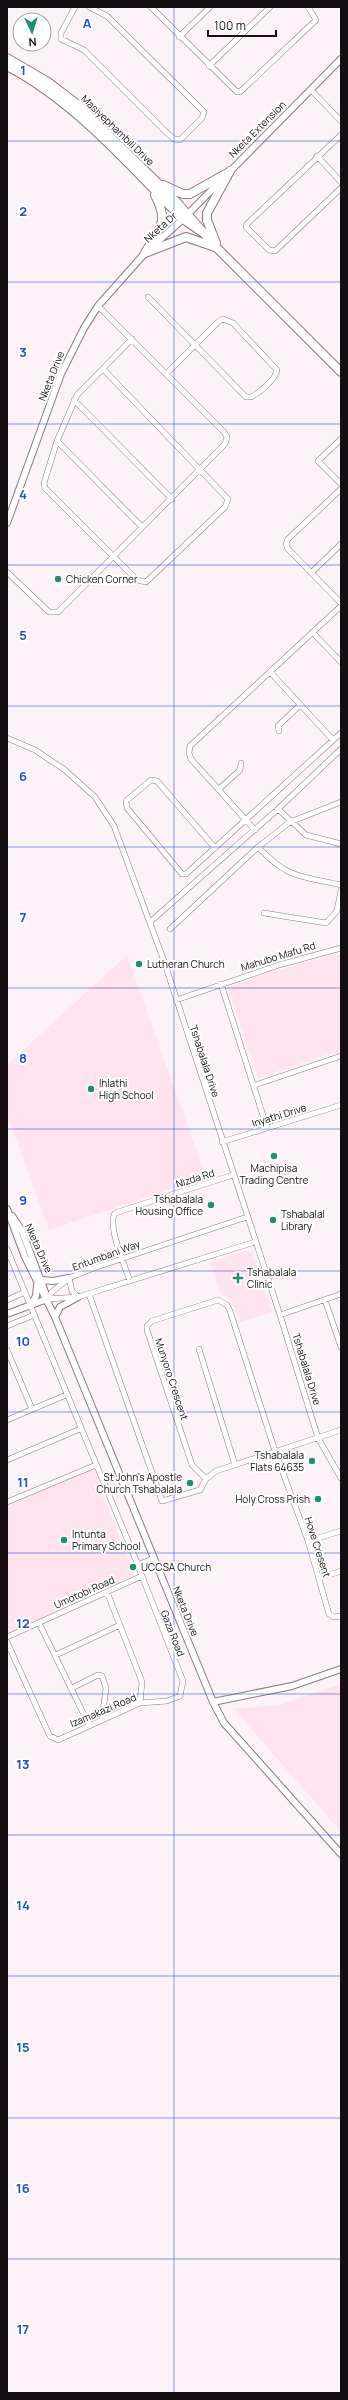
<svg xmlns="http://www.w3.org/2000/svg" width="348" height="2400" font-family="Manrope,sans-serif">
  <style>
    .built { fill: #ffe3ef }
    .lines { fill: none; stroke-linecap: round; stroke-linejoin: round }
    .minor-casing { stroke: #8e7781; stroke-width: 6 }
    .tertiary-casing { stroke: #8e7781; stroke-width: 8 }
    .primary-casing { stroke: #8e7781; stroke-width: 10 }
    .minor { stroke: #fff; stroke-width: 5 }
    .tertiary { stroke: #fff; stroke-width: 6 }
    .primary { stroke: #fff; stroke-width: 8 }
    .grid { fill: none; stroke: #1d4ed8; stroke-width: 1; stroke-opacity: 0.55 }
    .poi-dot { fill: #1d9073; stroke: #fff; stroke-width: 1.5 }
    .labels { text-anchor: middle; stroke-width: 4; stroke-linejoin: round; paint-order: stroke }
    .street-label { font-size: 10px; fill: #150d11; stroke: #fff }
    .poi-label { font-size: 10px; fill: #150d11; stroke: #fff; text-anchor: start }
    .grid-label { font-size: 13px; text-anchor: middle; font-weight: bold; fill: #1d4ed8; stroke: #fff; stroke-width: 4; stroke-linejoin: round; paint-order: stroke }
  </style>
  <rect width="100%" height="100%" fill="#fdf2f7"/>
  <path class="built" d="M336,954L341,955V1050L258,1078L228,987L259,976Z
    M127,955L206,1177L49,1230L7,1114V1065Z
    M244,1251L252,1252L273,1312L240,1322L232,1301L221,1294L210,1262Z
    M93,1468L134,1575L7,1634V1504Z
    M341,1684V1832L234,1709L280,1705Z"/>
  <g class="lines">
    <defs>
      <path id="minor" d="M75,7L61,33V39L84,50L167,133L174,139L180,140L202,118L204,112L107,16L89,7
        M151,7L237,92L241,91L316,20L308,7
        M179,37L210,7
        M209,66L270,7
        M311,90L341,121
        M341,135L247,224L246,227L269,250L275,251L341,188
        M317,156L341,182
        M148,297L246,397H251C259,393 276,379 277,370L233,323L223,319L218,322L167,373
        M103,369L228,499L225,507L146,582L137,580L45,488L44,483L57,441L77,395L132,339
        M74,400L172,499
        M341,439L318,461L341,484
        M57,441L142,527
        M341,489L288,539L286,544L288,549L341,603
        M7,572L49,612H58L225,444L227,437L224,432L98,306
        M311,573L341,544
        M313,633L341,662
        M271,673L333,740
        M279,731L278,726L300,705
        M7,738L35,750L65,770L95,797L114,826L164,961L280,1315L318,1438L341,1478
        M219,789L240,770L241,763
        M278,809L306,835L341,844
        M255,830L191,759L189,753L190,746L341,606
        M258,847C288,879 301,876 341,885
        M215,848L157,781L151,780L126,801L127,808L182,874H186L341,733
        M264,913L326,923L337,911L341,890
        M150,922L278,809L341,749
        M170,929L258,847L290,822L341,802
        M221,984L267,1128
        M176,1000L279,965L341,948
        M255,1085L341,1056
        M222,1142L341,1105
        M7,1249L138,1565
        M69,1278L72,1291L78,1297
        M130,1281C125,1266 107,1226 115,1213L233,1175
        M89,1294L162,1501L200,1490L206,1479L216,1471L341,1430
        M47,1299L52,1292L69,1278L94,1268L247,1217
        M47,1299L78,1297L255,1242
        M7,1300L25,1292
        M325,1300L341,1347
        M280,1315L341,1294
        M7,1326L34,1315
        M199,1349L235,1465
        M7,1350L32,1409
        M7,1420L66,1395
        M7,1460L80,1429
        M206,1479L192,1465L147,1330V1326L152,1321L218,1300L227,1305L230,1311L275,1451L308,1541L329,1614L334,1617L341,1616
        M7,1502L96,1465
        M308,1541L341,1531
        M319,1578L341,1571
        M107,1592L142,1682L140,1703
        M39,1623L89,1725
        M7,1637L142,1576L138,1565L154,1558
        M7,1642L48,1732L50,1736L58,1740L140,1703L167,1701L180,1696L183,1681L142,1576
        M56,1655L120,1625
        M72,1688L98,1675L102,1676L106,1688L102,1719"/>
      <path id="tertiary" d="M7,523L61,374L84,328L98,306L145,253L183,219L341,59
        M7,1209L25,1257L55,1317L213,1702L224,1723L341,1854
        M12,1216L22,1231L45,1292
        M42,1280L53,1281L69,1278
        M31,1305L36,1296L37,1285
        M7,1314L47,1299
        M55,1317L60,1307L78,1297
        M213,1702L292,1686L341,1669"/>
      <path id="primary" d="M7,58L48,82L78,105L173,198L217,248L341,372
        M7,66C76,102 128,164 183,219L202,232
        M163,185L183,194H190L229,172
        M216,243L207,220V213L230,171
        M145,253L186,237L215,247
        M145,253C159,229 170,223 155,195"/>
    </defs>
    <use href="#minor" class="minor-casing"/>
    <use href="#tertiary" class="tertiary-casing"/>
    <use href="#primary" class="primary-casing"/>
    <use href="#minor" class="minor"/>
    <use href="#tertiary" class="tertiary"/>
    <use href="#primary" class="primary"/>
  </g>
  <path class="grid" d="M174,7V2393M7,141H341M7,282H341M7,424H341M7,565H341M7,706H341M7,847H341M7,988H341M7,1129H341M7,1271H341M7,1412H341M7,1553H341M7,1694H341M7,1835H341M7,1976H341M7,2118H341M7,2259H341"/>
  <g class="poi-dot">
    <circle cx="58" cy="579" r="4"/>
    <circle cx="139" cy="964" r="4"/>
    <circle cx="91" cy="1089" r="4"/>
    <circle cx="274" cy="1156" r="4"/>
    <circle cx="211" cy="1205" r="4"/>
    <circle cx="273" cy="1220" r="4"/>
    <path d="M236 1272h4v4h4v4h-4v4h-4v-4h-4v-4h4z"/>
    <circle cx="312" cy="1461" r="4"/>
    <circle cx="190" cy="1483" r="4"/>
    <circle cx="318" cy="1499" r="4"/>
    <circle cx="64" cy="1540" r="4"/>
    <circle cx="133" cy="1567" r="4"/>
  </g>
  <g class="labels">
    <g class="street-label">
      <text transform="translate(257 129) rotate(-45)" y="4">Nketa Extension</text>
      <text transform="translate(118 130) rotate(44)" y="4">Masiyephambili Drive</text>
      <text transform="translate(160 227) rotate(-42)" y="4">Nketa Dr</text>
      <text transform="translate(51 376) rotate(-68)" y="4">Nketa Drive</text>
      <text transform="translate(278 956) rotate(-17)" y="4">Mahubo Mafu Rd</text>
      <text transform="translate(205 1061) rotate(72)" y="4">Tshabalala Drive</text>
      <text transform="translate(279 1115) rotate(-17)" y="4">Inyathi Drive</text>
      <text transform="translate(195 1178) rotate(-17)" y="4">Nizda Rd</text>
      <text transform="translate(39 1248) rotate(66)" y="4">Nketa Drive</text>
      <text transform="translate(106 1255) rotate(-20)" y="4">Entumbani Way</text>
      <text transform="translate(307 1369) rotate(73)" y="4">Tshabalala Drive</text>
      <text transform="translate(172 1379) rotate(72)" y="4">Munyoro Crescent</text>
      <text transform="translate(318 1547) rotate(72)" y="4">Hove Cresent</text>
      <text transform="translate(84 1592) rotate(-24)" y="4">Umotobi Road</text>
      <text transform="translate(186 1611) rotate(68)" y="4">Nketa Drive</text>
      <text transform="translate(173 1633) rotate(69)" y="4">Gaza Road</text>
      <text transform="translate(103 1710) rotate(-23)" y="4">Izamakazi Road</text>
    </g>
    <g class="poi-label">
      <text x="66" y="583">Chicken Corner</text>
      <text x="147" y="968">Lutheran Church</text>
      <text x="99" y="1087">Ihlathi<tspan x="99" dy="12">High School</tspan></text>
      <text x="274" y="1172" text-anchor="middle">Machipisa<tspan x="274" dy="12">Trading Centre</tspan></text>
      <text x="203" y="1203" text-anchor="end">Tshabalala<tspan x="203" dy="12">Housing Office</tspan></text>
      <text x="281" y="1218">Tshabalal<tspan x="281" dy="12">Library</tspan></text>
      <text x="247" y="1276">Tshabalala<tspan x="247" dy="12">Clinic</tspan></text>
      <text x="304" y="1459" text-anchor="end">Tshabalala<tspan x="304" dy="12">Flats 64635</tspan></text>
      <text x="182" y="1481" text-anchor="end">St John's Apostle<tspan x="182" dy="12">Church Tshabalala</tspan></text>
      <text x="310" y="1503" text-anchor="end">Holy Cross Prish</text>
      <text x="72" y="1538">Intunta<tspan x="72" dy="12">Primary School</tspan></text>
      <text x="141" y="1571">UCCSA Church</text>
    </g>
  </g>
  <g class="grid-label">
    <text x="87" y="28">A</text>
    <text x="23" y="75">1</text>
    <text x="23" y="216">2</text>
    <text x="23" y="357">3</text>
    <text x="23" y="499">4</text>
    <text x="23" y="640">5</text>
    <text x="23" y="781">6</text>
    <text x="23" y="922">7</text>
    <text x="23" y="1063">8</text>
    <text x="23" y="1205">9</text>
    <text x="23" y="1346">10</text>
    <text x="23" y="1487">11</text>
    <text x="23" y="1628">12</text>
    <text x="23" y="1769">13</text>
    <text x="23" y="1910">14</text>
    <text x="23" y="2052">15</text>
    <text x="23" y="2193">16</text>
    <text x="23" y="2334">17</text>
  </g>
  <rect width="348" height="2400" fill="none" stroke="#150d11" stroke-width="16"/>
  <g transform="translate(32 32) rotate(176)"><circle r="19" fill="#ffffff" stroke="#a19ea0"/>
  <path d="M0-3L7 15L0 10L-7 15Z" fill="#1d9073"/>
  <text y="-6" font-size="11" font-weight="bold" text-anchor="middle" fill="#150d11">N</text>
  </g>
  <path d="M208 30v6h68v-6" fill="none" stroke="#150d11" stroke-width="2"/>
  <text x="214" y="30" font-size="12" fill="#150d11" stroke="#ffffff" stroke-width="3" paint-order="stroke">100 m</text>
</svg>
